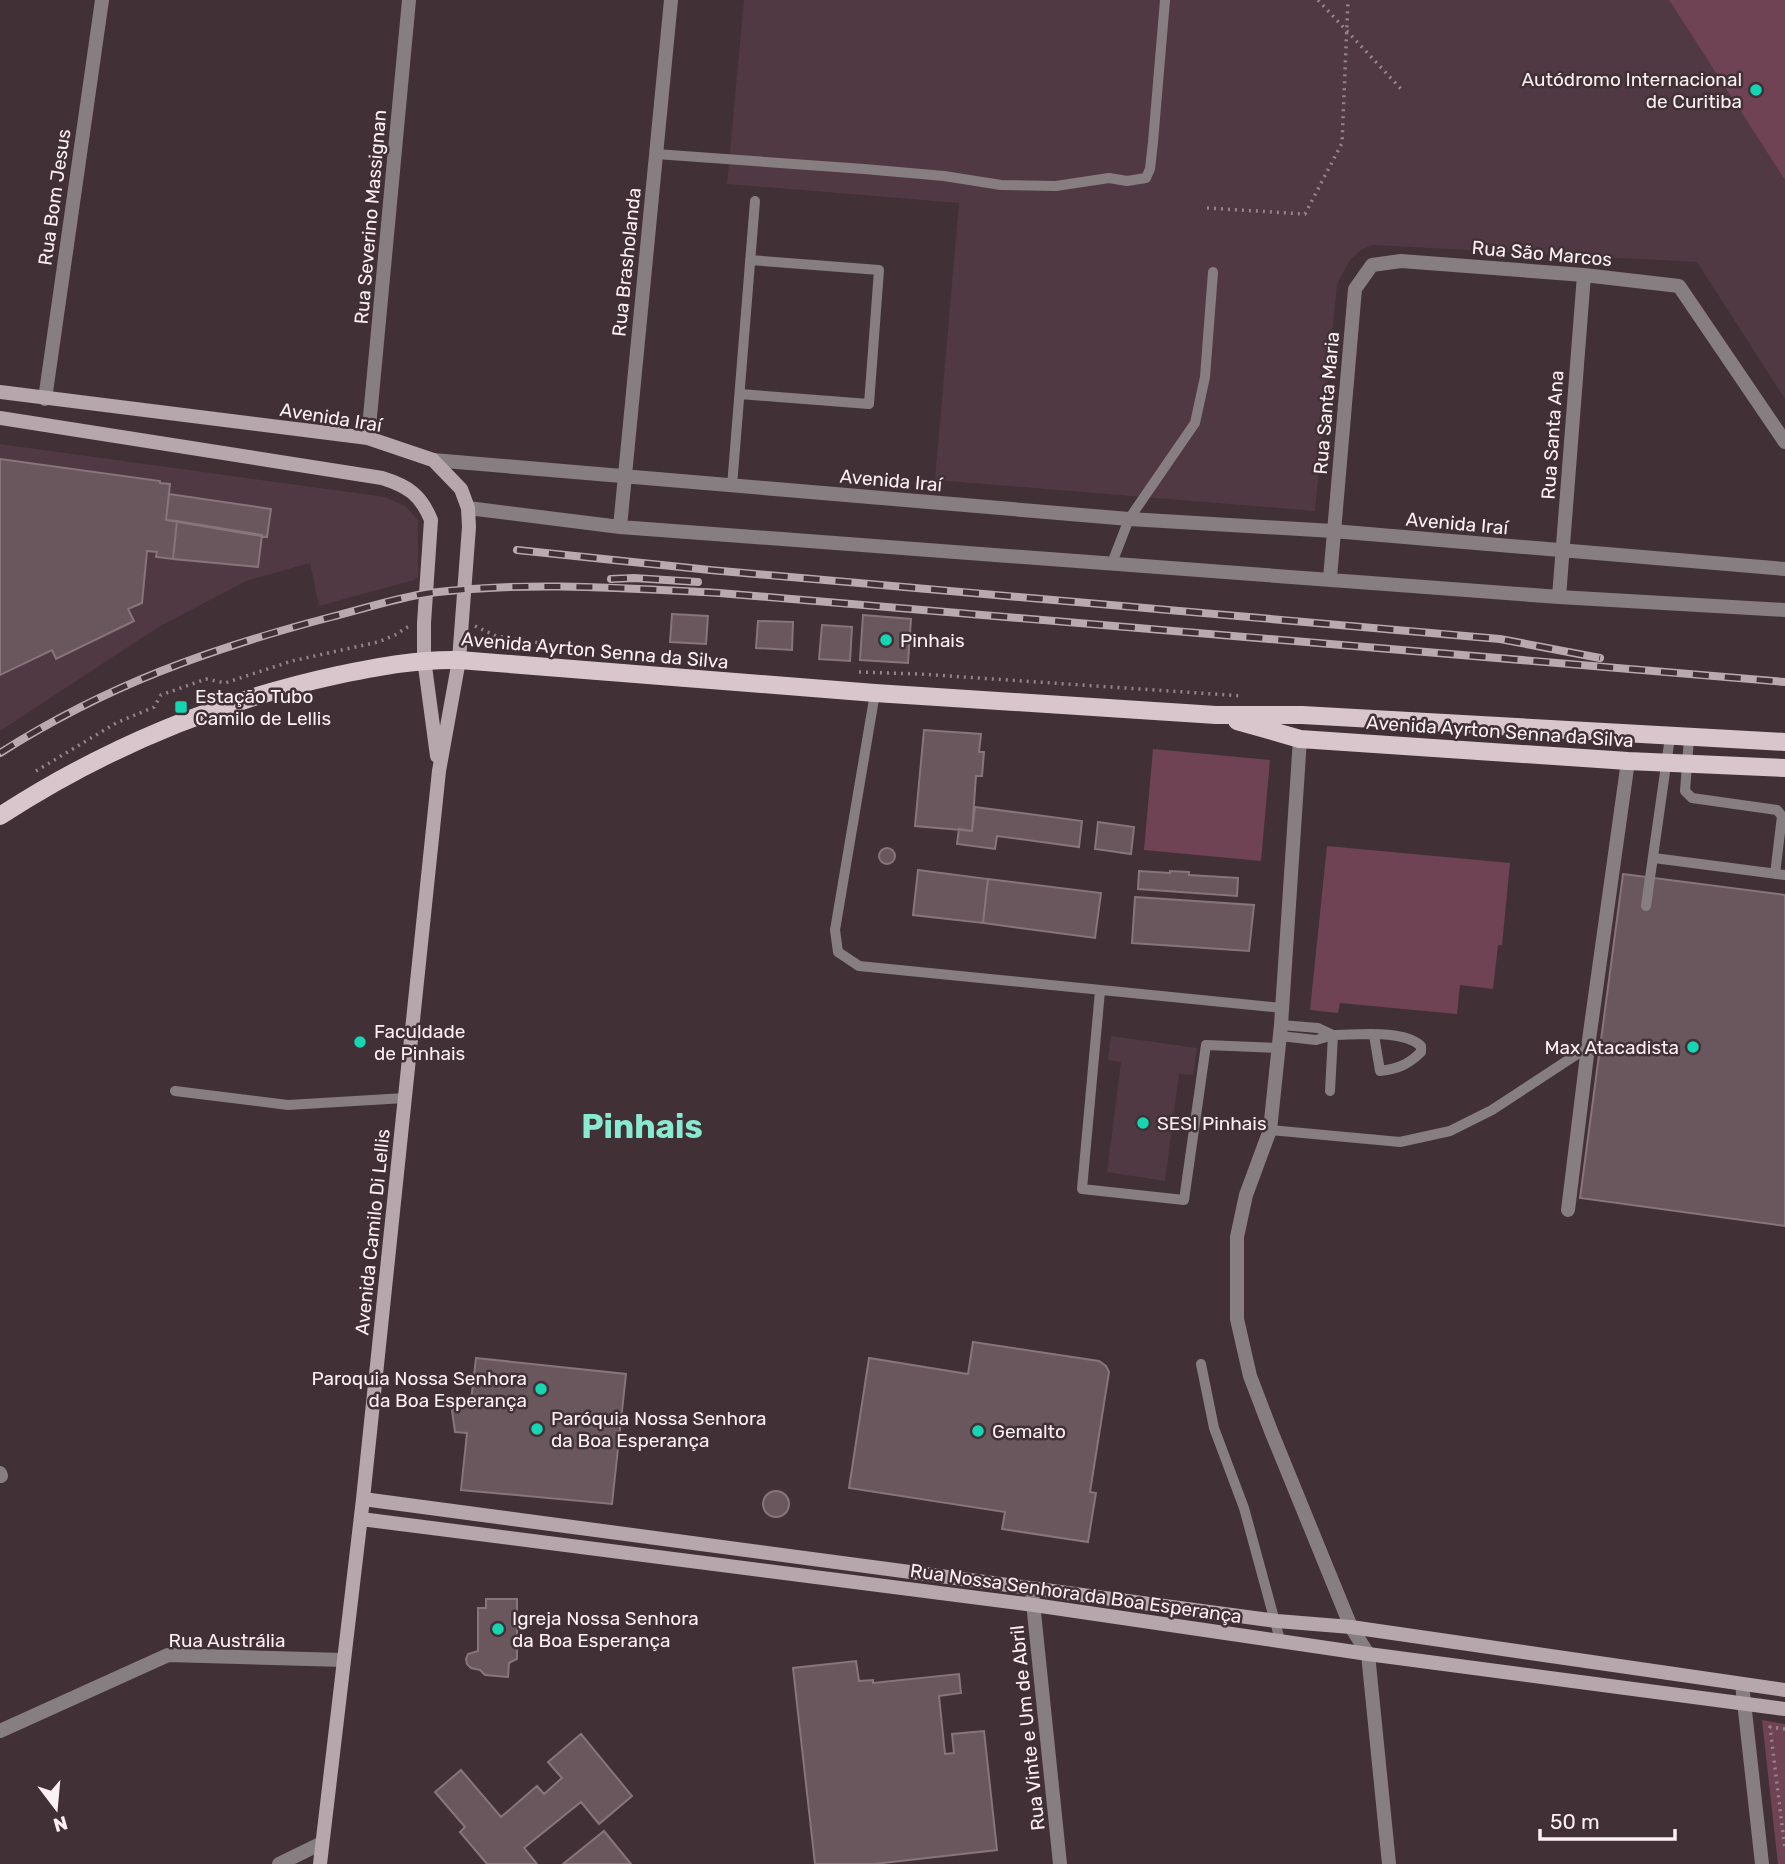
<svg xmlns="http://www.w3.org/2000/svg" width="1785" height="1864" font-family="Rubik,sans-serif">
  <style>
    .built { fill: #503942 }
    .green { fill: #6f4354 }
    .building { fill: #69575d; stroke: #88747b; stroke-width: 2 }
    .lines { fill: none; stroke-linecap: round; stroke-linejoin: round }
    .path { stroke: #94858a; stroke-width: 3.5; stroke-dasharray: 2 5; stroke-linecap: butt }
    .lane { stroke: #877e81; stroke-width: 10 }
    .street { stroke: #877e81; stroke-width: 14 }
    .secondary { stroke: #b5a7ab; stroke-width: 14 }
    .primary { stroke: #d9c6cc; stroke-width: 18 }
    .rail-casing { stroke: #b8aaaf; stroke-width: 8 }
    .rail { stroke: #413036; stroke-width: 5; stroke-dasharray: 16; stroke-linecap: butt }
    .poi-dot { fill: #15d5b3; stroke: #413036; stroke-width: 2.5 }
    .labels { text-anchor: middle; stroke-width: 5; stroke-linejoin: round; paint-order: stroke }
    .poi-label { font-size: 19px; fill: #fbf0f3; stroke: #413036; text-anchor: start }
    .street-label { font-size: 19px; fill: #fbf0f3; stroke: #413036 }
    .town-label { font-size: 33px; font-weight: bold; fill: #88ead1; stroke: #413036 }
  </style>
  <rect width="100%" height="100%" fill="#413036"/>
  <path class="built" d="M744,0H1669L1785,180V399L1697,262L1372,245L1361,250L1350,260L1337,284L1315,511L935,480L959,203L727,184Z
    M0,444L385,497L405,506L418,520V577L414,580L319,606L310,563L246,581L157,628L0,731Z
    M1111,1036L1197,1048L1193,1075L1179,1074L1165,1181L1107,1172L1121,1062L1108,1060Z"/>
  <path class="green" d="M1669,0H1785V180Z
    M1153,749L1270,760L1261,861L1144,850Z
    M1327,846L1510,863L1502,945H1498L1493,989L1460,985L1457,1014L1340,1003L1338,1013L1310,1010Z
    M1762,1720L1785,1724V1864H1778Z"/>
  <path class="building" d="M0,459L160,481V483L170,484L166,520L177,521L173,559L156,557L157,552L147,551L142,603L128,609L134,621L56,659L52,650L0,675Z
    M169,494L271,509L267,537L166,520Z
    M177,521L262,535L258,567L173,559Z
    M672,614L708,616L706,644L670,642Z
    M863,615L911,619L908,663L860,660Z
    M758,621L793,622L792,650L756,648Z
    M822,625L852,627L850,661L819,659Z
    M924,730L981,734L979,752H984L982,776H976L972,831L915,826Z
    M975,807L1082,821L1079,847L997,836L995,849L957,844L959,829L972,831Z
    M1098,822L1134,827L1131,854L1095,849Z
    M879 856a8 8 0 1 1 16 0a8 8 0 1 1-16 0Z
    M918,870L988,879L983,923L913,915Z
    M1139,871L1170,873V871L1189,872V875L1238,878L1237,896L1138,889Z
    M1623,874L1785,895V1226L1580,1198Z
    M988,879L1101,893L1095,938L983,923Z
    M1135,897L1254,905L1249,951L1132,943Z
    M973,1342L1099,1361L1106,1366L1109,1372L1090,1492L1096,1493L1088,1542L1002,1529L1005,1512L849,1488L869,1358L968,1374Z
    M476,1358L626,1374L612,1504L461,1490L467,1433L455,1432L452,1411L458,1400L471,1401Z
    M763 1504a13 13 0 1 1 26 0a13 13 0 1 1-26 0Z
    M486,1599H517V1659L509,1663L508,1677L485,1675L480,1670L471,1668L467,1664L466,1659L468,1654L478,1651V1608H486Z
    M856,1661L859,1681L873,1680V1683L959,1674L961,1693L939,1696L945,1754L954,1753L952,1734L984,1731L997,1850L874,1864H815L793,1668Z
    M581,1734L632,1796L599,1824L581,1802L524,1848L537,1864H487L460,1832L465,1827L435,1792L461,1770L501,1817L537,1786L544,1794L562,1778L548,1762Z
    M604,1831L631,1864H563Z"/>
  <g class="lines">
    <path class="path" d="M1318,0L1402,90
      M1207,208L1305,214L1342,143L1348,0
      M475,626L496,636L597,652
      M859,672L920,674L1243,696
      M36,771L116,723L154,707L161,695L206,679L225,683L292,661L378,642L395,635L409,626
      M1785,1729L1770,1727L1785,1850"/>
    <path class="lane" d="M656,154L864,169L944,176L1001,185L1056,186L1109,178L1127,181L1146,178L1150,169L1153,142L1165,0
      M740,394L869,404L879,270L750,260
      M732,486L755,201
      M1112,563L1129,519L1195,423L1205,377L1213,272
      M875,693L835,930L838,952L859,966L1282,1008
      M1689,738L1685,791L1692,798L1777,810L1782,816L1775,874
      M1654,858L1785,875
      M1646,906L1670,737
      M1100,991L1082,1189L1184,1200L1206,1045L1279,1048
      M1280,1036L1316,1040L1333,1035L1318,1028L1281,1025
      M175,1091L288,1105L405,1098
      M1330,1091L1333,1035C1357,1035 1403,1029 1421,1046V1052C1408,1065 1397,1069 1380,1071L1374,1035
      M1270,1130L1400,1142L1450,1131L1492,1110L1588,1047
      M1201,1364L1214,1428L1244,1508L1280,1640"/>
    <path class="street" d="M45,399L102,0
      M368,438L409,0
      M433,460L1129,519L1333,531L1785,569
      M468,508L620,527L1559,597L1785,610
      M620,527L671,0
      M1330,578L1355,289L1372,265L1401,261L1584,275L1679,286L1785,442
      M1559,597L1584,275
      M1300,739L1281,1025L1270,1130L1246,1195L1237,1237V1319L1250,1376L1271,1431L1351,1627L1368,1654L1389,1864
      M1568,1210L1588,1047L1628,761
      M0,1473L1,1476
      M1032,1593L1060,1864
      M1742,1684L1762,1864
      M0,1731L168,1655L344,1660
      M279,1864L322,1843"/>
    <path class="secondary" d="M0,392L368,438L433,460L461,489L468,508L469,527L459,660L439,771L363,1499L320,1864
      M0,418L382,478C408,486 421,495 431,520L424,623V659L437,756
      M363,1499L1277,1621L1351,1627L1785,1690
      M361,1519L1034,1605L1368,1654L1785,1709"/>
    <path class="primary" d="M1237,721L1300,739L1628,761L1785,768
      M0,816C103,749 218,701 338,675C378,667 417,659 459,660L875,693L1216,715H1302L1785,742"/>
    <defs>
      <path id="rail" d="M517,550L710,570L1500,639L1600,658
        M611,579L634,578L698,582
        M0,753C107,685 209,649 331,617C363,609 396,598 429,593C525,581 623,588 719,593L1785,682"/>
    </defs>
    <use href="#rail" class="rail-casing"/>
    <use href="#rail" class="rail"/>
  </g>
  <g class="poi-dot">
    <circle cx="1756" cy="90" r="7"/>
    <circle cx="886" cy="640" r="7"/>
    <rect x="174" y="700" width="14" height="14" rx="3.5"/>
    <circle cx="360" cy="1042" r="7"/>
    <circle cx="1693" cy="1047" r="7"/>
    <circle cx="1143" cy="1123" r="7"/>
    <circle cx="541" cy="1389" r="7"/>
    <circle cx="537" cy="1429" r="7"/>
    <circle cx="978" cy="1431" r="7"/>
    <circle cx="498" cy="1629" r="7"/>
  </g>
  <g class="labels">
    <g class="poi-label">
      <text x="1742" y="86" text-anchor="end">Autódromo Internacional<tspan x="1742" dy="22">de Curitiba</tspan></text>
      <text x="900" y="647">Pinhais</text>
      <text x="195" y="703">Estação Tubo<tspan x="195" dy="22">Camilo de Lellis</tspan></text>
      <text x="374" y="1038">Faculdade<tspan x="374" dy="22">de Pinhais</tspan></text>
      <text x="1679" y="1054" text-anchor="end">Max Atacadista</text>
      <text x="1157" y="1130">SESI Pinhais</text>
      <text x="527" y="1385" text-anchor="end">Paroquia Nossa Senhora<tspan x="527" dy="22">da Boa Esperança</tspan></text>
      <text x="551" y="1425">Paróquia Nossa Senhora<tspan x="551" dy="22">da Boa Esperança</tspan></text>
      <text x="992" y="1438">Gemalto</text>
      <text x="512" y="1625">Igreja Nossa Senhora<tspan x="512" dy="22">da Boa Esperança</tspan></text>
    </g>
    <g class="street-label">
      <text transform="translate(54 197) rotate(-82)" y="7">Rua Bom Jesus</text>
      <text transform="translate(370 217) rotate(-85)" y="7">Rua Severino Massignan</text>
      <text transform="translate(1542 253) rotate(5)" y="7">Rua São Marcos</text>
      <text transform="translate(626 262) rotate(-84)" y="7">Rua Brasholanda</text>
      <text transform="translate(1326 403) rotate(-85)" y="7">Rua Santa Maria</text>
      <text transform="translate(331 417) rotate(9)" y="7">Avenida Iraí</text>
      <text transform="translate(1552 435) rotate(-86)" y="7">Rua Santa Ana</text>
      <text transform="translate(891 480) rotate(5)" y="7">Avenida Iraí</text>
      <text transform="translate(1457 523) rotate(5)" y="7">Avenida Iraí</text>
      <text transform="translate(595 650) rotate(5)" y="7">Avenida Ayrton Senna da Silva</text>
      <text transform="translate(1500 731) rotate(4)" y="7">Avenida Ayrton Senna da Silva</text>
      <text transform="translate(372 1232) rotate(-84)" y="7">Avenida Camilo Di Lellis</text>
      <text transform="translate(1076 1593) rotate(8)" y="7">Rua Nossa Senhora da Boa Esperança</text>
      <text x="227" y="1647">Rua Austrália</text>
      <text transform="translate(1027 1728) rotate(-96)" y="7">Rua Vinte e Um de Abril</text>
    </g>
    <g class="town-label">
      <text x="642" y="1138">Pinhais</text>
    </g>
  </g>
  <g transform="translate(56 1808) rotate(164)" stroke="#413036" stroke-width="5" paint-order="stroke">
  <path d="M0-5L12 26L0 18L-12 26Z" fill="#fbf0f3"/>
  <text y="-10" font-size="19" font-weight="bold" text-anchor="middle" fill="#fbf0f3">N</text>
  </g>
  <path d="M1540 1829v10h135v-10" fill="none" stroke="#fbf0f3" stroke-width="3.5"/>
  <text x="1550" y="1829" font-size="21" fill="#fbf0f3" stroke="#413036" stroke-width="5" paint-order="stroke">50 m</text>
</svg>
